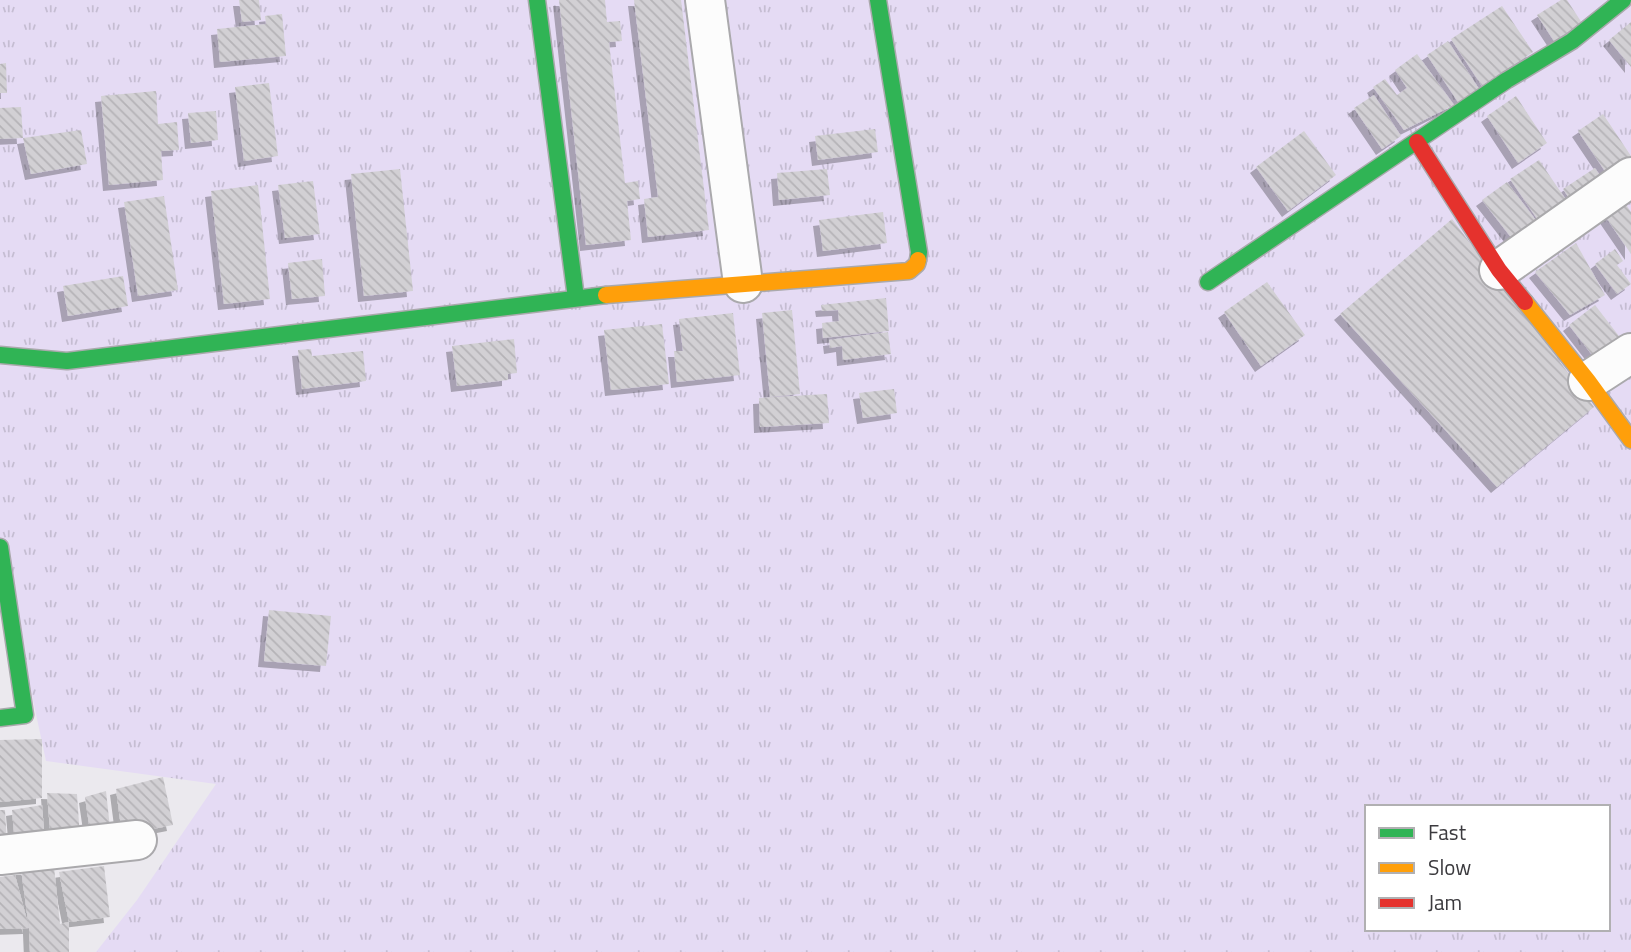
<svg xmlns="http://www.w3.org/2000/svg" width="1631" height="952" font-family="'Titillium Web',sans-serif">
  <style>
    .grass { fill: url(#grass-tufts); fill-rule: evenodd }
    .building { fill: url(#building-back-hatch); filter: url(#shadow) }
    .lines { fill: none; stroke-linecap: round; stroke-linejoin: round }
    .street-casing { stroke: #aaa9ac; stroke-width: 42 }
    .fast-casing { stroke: #aaa9ac; stroke-width: 19 }
    .slow-casing { stroke: #aaa9ac; stroke-width: 19 }
    .jam-casing { stroke: #aaa9ac; stroke-width: 19 }
    .street { stroke: #fcfcfc; stroke-width: 38 }
    .fast { stroke: #30b455; stroke-width: 16 }
    .slow { stroke: #ff9f0a; stroke-width: 16 }
    .jam { stroke: #e5322d; stroke-width: 16 }
  </style>
  <defs>
    <pattern id="grass-tufts" width="24" height="20" patternUnits="userSpaceOnUse" patternTransform="scale(1.75)"><rect width="24" height="20" fill="#e5dbf4"/><path d="M3 7l-1-3M5 7V3M7 7l1-3M15 17l-1-3M17 17v-4M19 17l1-3" fill="none" stroke="#c5bdd2"/></pattern>
    <pattern id="building-back-hatch" width="6" height="6" patternUnits="userSpaceOnUse" patternTransform="scale(1.75)"><rect width="6" height="6" fill="#d2d0d4"/><path d="M-1 5l2 2M0 0l6 6M5-1l2 2" fill="none" stroke="#b5b3b7"/></pattern>
    <filter id="shadow"><feDropShadow dx="-6" dy="6" stdDeviation="0" flood-color="#0004"/></filter>
  </defs>
  <rect width="100%" height="100%" fill="#ebe9ee"/>
  <path class="grass" d="M0,0H1631V952H96L137,900L216,784L46,761L0,545ZM1367,807H1608V929H1367Z"/>
  <path class="building" d="M239,0H259L261,20L242,22Z
    M559,0H605L607,22L620,21L622,41L609,42L625,183L638,181L640,199L627,201L631,240L586,245Z
    M634,0H681L709,230L648,237L644,199L658,197Z
    M1561,0H1567L1582,23L1554,41L1537,15Z
    M1502,6L1533,52L1482,86L1451,39Z
    M282,14L286,56L220,62L217,29L266,24L265,16Z
    M1631,22V67L1609,40Z
    M1448,41L1479,89L1458,102L1427,55Z
    M1417,54L1454,105L1404,130L1373,87L1385,79L1397,95L1407,88L1395,70Z
    M6,63L7,93H0V64Z
    M269,83L278,156L244,161L235,87Z
    M156,91L158,124L177,122L179,150L161,151L163,180L109,185L101,96Z
    M1374,95L1401,136L1382,149L1354,108Z
    M1516,96L1547,143L1518,163L1487,116Z
    M21,107L23,138L0,139V108Z
    M216,111L218,140L191,143L188,113Z
    M1603,114L1631,156V171L1613,183L1578,131Z
    M875,129L878,152L818,160L815,136Z
    M81,130L87,164L31,174L23,138Z
    M1304,131L1336,175L1288,211L1256,167Z
    M1539,160L1573,210L1544,229L1510,179Z
    M1595,168L1609,189L1577,210L1563,189Z
    M400,169L413,291L364,296L351,174Z
    M827,169L830,195L779,200L777,173Z
    M313,181L320,234L285,238L278,185Z
    M1507,182L1541,227L1517,245L1482,200Z
    M258,185L270,299L224,304L211,191Z
    M164,196L178,290L138,296L124,202Z
    M1623,200L1631,212V254L1603,213Z
    M883,212L887,243L823,251L819,220Z
    M1452,219L1594,407L1497,487L1340,314Z
    M1576,243L1605,295L1570,315L1535,272Z
    M1615,249L1623,261L1617,265L1631,284L1617,294L1595,264Z
    M322,259L325,296L292,299L288,263Z
    M123,276L128,306L68,316L63,286Z
    M1267,282L1305,335L1261,366L1224,312Z
    M886,298L889,331L823,338L822,323L839,321L838,310L822,311L821,305Z
    M1595,305L1629,349L1603,369L1569,325Z
    M792,310L800,394L770,397L762,313Z
    M733,313L740,375L677,382L674,351H683L679,319Z
    M662,324L669,384L611,390L604,330Z
    M888,332L891,354L843,360L842,346L830,348L829,340Z
    M514,339L517,373L508,374V380L457,386L452,346Z
    M311,349L312,356L363,351L366,381L302,389L298,350Z
    M894,389L897,413L863,418L859,393Z
    M827,394L829,423L760,427L759,398Z
    M269,610L331,616L326,666L264,661Z
    M42,739V798L0,802V740Z
    M163,777L173,825L122,835L116,789Z
    M106,791L111,837L91,838L85,797Z
    M47,793L77,794L80,838L51,842Z
    M42,805L45,843L15,844L12,810Z
    M0,810H5L7,845L0,846Z
    M104,866L110,917L69,922L59,872Z
    M54,867L60,924L69,922V952H30L29,928L0,929V877L15,875L29,928L21,869Z"/>
  <g class="lines">
    <defs>
      <path id="street" d="M705,0L743,283
        M1499,270L1631,177
        M1588,381L1631,353
        M0,855L137,840"/>
      <path id="fast" d="M537,0L576,298
        M878,0L919,252L918,260
        M1208,282L1507,80L1572,41L1623,0
        M0,355L67,361L606,295
        M0,547L25,715L0,718"/>
      <path id="slow" d="M606,295L909,271L917,264L918,260
        M1525,302L1588,381L1631,440"/>
      <path id="jam" d="M1417,142L1499,270L1525,302"/>
    </defs>
    <use href="#street" class="street-casing"/>
    <use href="#fast" class="fast-casing"/>
    <use href="#slow" class="slow-casing"/>
    <use href="#jam" class="jam-casing"/>
    <use href="#street" class="street"/>
    <use href="#fast" class="fast"/>
    <use href="#slow" class="slow"/>
    <use href="#jam" class="jam"/>
  </g>
  <rect x="1365" y="805" width="245" height="126" fill="#ffffff" stroke="#b1b0b2" stroke-width="2"/>
  <rect x="1379" y="828" width="35" height="10" fill="#30b455" stroke="#b1b0b2" stroke-width="2"/>
  <text x="1428" y="840" font-size="21" fill="#3b3a3e">Fast</text>
  <rect x="1379" y="863" width="35" height="10" fill="#ff9f0a" stroke="#b1b0b2" stroke-width="2"/>
  <text x="1428" y="875" font-size="21" fill="#3b3a3e">Slow</text>
  <rect x="1379" y="898" width="35" height="10" fill="#e5322d" stroke="#b1b0b2" stroke-width="2"/>
  <text x="1428" y="910" font-size="21" fill="#3b3a3e">Jam</text>
</svg>
